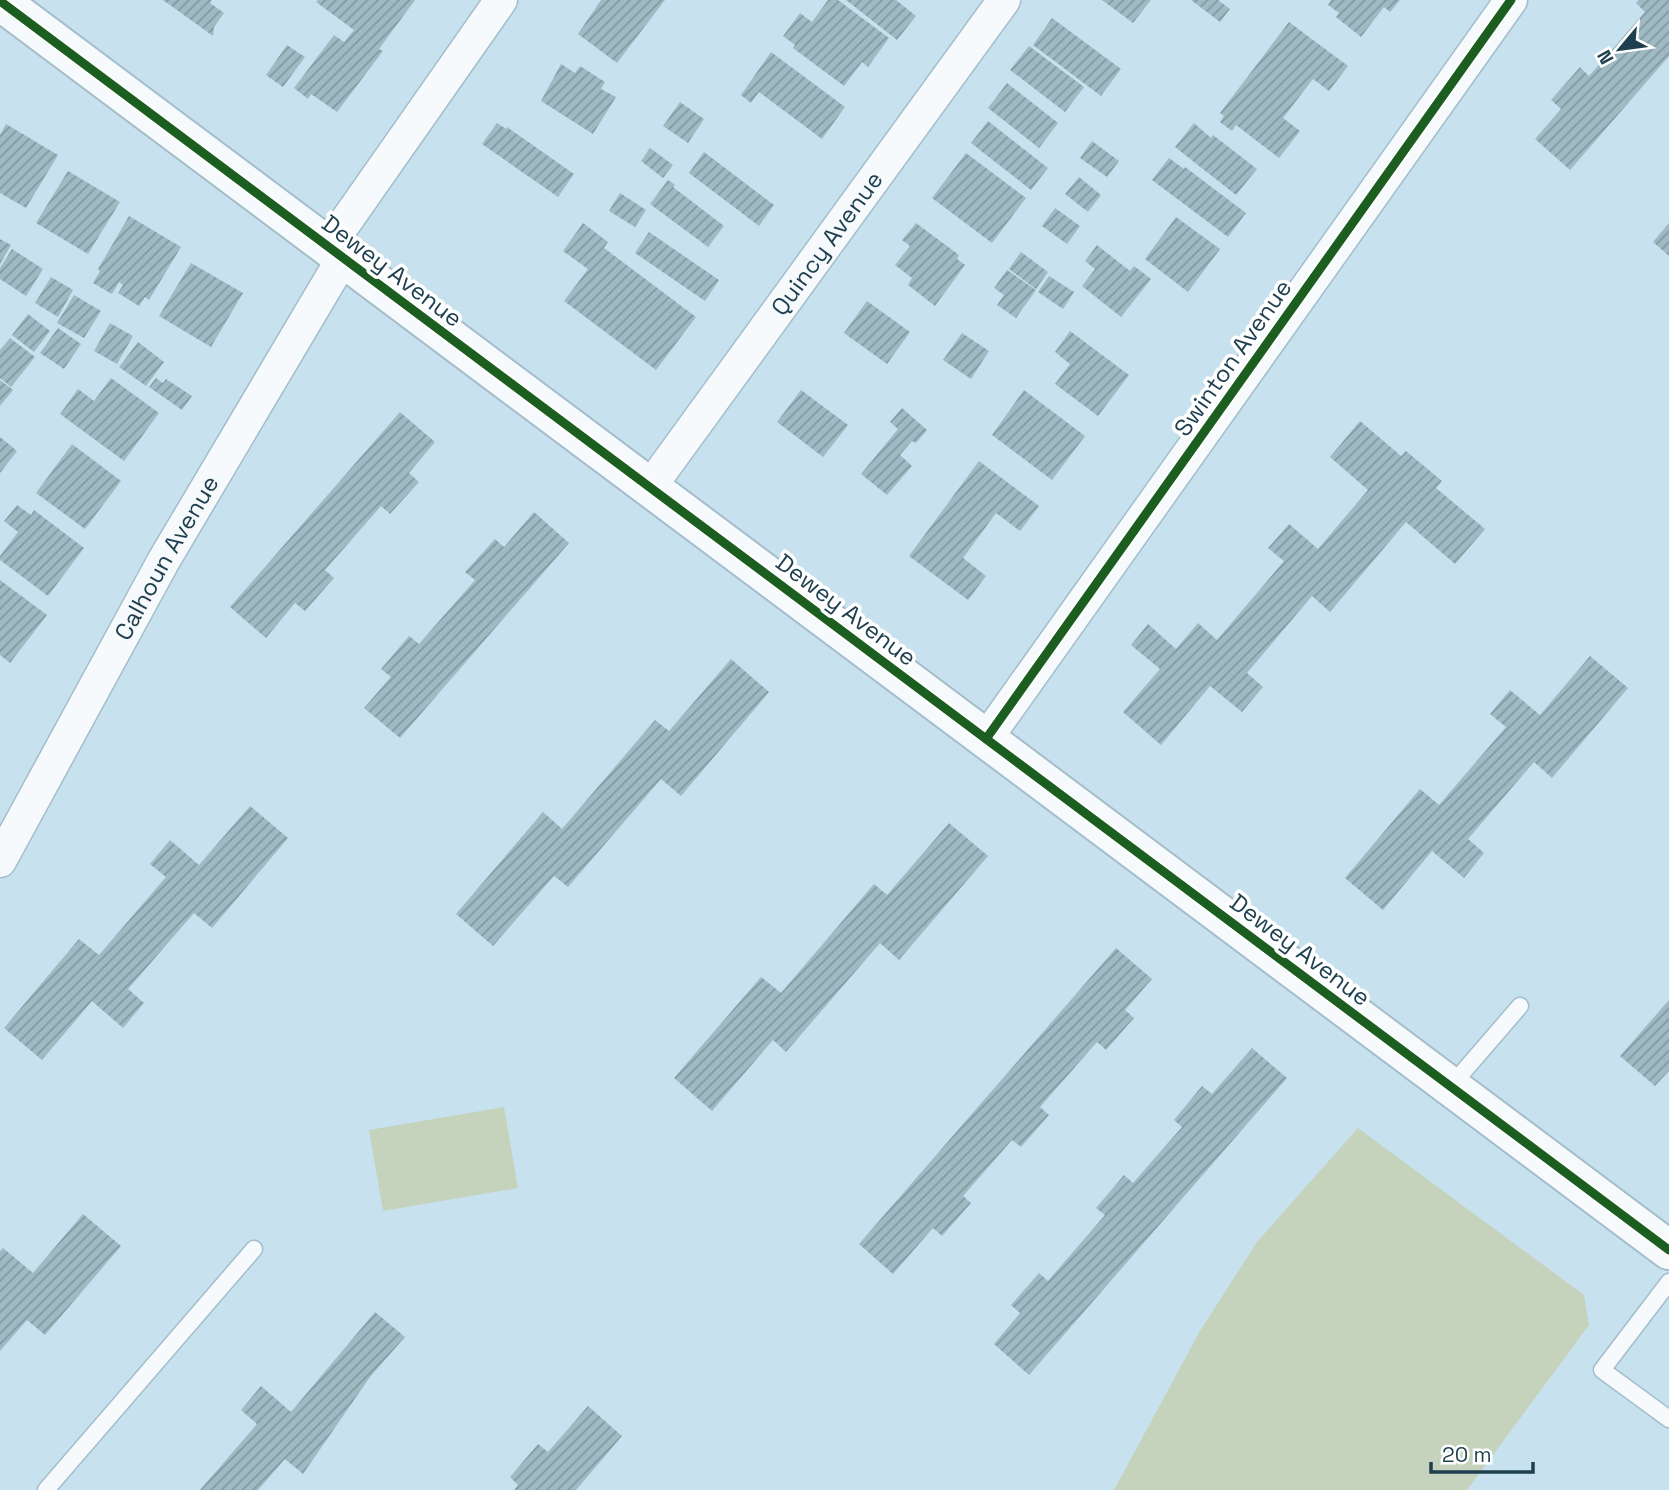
<svg xmlns="http://www.w3.org/2000/svg" width="1669" height="1490" font-family="'Space Grotesk',sans-serif">
  <style>
    .green { fill: #c5d3bc }
    .building { fill: url(#building-hatch) }
    .lines { fill: none; stroke-linecap: round; stroke-linejoin: round }
    .lane-casing { stroke: #a3bdca; stroke-width: 19 }
    .street-casing { stroke: #a3bdca; stroke-width: 35 }
    .secondary-casing { stroke: #a3bdca; stroke-width: 42 }
    .lane { stroke: #f7fafc; stroke-width: 16 }
    .street { stroke: #f7fafc; stroke-width: 32 }
    .secondary { stroke: #f7fafc; stroke-width: 38 }
    .cycleway-casing { stroke: #fff; stroke-width: 13 }
    .cycleway { stroke: #1b5e20; stroke-width: 9 }
    .labels { text-anchor: middle; stroke-width: 7; stroke-linejoin: round; paint-order: stroke }
    .street-label { font-size: 24px; fill: #1e3f4e; stroke: #fff }
  </style>
  <defs>
    <pattern id="building-hatch" width="6" height="6" patternUnits="userSpaceOnUse" patternTransform="scale(1.75)"><rect width="6" height="6" fill="#9fbac3"/><path d="M-1 1l2-2M0 6l6-6M5 7l2-2" fill="none" stroke="#8199a1"/></pattern>
  </defs>
  <rect width="100%" height="100%" fill="#c8e1ee"/>
  <path class="green" d="M504,1107L518,1188L383,1211L369,1130Z
    M1358,1128L1584,1295L1589,1325L1467,1490H1114L1200,1331L1257,1242Z"/>
  <path class="building" d="M163,0H212L210,3L224,13L214,27L213,36Z
    M318,0H415L379,49L383,51L337,112L311,94L308,99L294,88L334,35L344,42L354,30L316,2Z
    M601,0H665L617,63L578,34Z
    M828,0H838L889,38L868,67L862,62L844,86L793,48L795,45L783,36L800,13L812,22Z
    M846,0H896L916,16L897,40Z
    M1102,0H1151L1133,23Z
    M1191,0H1218L1230,9L1220,22Z
    M1331,0H1400L1390,12L1384,7L1361,37L1336,17L1339,13L1328,5Z
    M1639,0H1669V56L1570,170L1535,139L1561,109L1551,100L1580,67L1589,76L1645,12L1636,3Z
    M1052,18L1121,69L1101,96L1033,45Z
    M1289,22L1348,66L1329,91L1313,79L1283,118L1300,131L1279,158L1236,125L1232,131L1220,122L1224,116L1220,113Z
    M287,45L305,57L283,87L266,75Z
    M1029,46L1084,87L1065,112L1010,70Z
    M771,52L845,107L822,139L759,92L751,103L741,95Z
    M561,64L575,73L580,66L605,82L601,89L616,97L593,134L541,101Z
    M1007,83L1058,123L1039,148L988,108Z
    M680,102L704,119L688,143L663,126Z
    M988,121L1048,168L1031,190L971,143Z
    M497,123L506,129L507,127L574,174L558,197L482,144Z
    M1194,123L1211,138L1213,135L1257,169L1236,195L1175,147Z
    M6,124L58,155L26,208L0,193V135Z
    M1092,141L1119,161L1107,177L1080,158Z
    M650,148L673,165L663,178L641,161Z
    M704,152L774,205L759,226L689,173Z
    M966,153L1026,198L992,243L932,198Z
    M1169,158L1184,169L1185,167L1246,213L1228,237L1152,180Z
    M68,171L120,202L88,254L36,223Z
    M1079,177L1101,195L1088,212L1065,194Z
    M668,180L675,185L673,187L724,226L708,247L650,204Z
    M620,193L646,210L635,227L609,211Z
    M1055,208L1080,226L1067,244L1042,226Z
    M129,216L181,247L149,300L145,297L139,306L118,293L123,285L119,282L112,294L93,283L100,271L98,269Z
    M1176,217L1220,249L1188,292L1145,259Z
    M583,223L608,242L604,248L696,317L656,370L564,301L588,269L563,251Z
    M916,223L959,255L957,259L965,265L935,306L908,285L912,278L895,265L910,246L902,240Z
    M1669,223V256L1653,242Z
    M649,232L719,280L705,301L635,253Z
    M0,239L11,245L0,264Z
    M1097,245L1130,271L1134,266L1151,279L1121,317L1082,286L1095,269L1085,261Z
    M12,249L43,269L26,296L0,279V268Z
    M1021,252L1048,272L1036,289L1009,269Z
    M191,263L243,293L211,347L159,316Z
    M1007,270L1036,290L1016,318L997,305L1004,295L994,288Z
    M1049,276L1074,292L1063,309L1038,292Z
    M51,277L73,290L58,317L35,303Z
    M74,295L101,311L84,338L57,323Z
    M867,301L910,332L887,364L844,333Z
    M28,314L50,331L34,352L12,335Z
    M110,323L133,336L117,364L94,351Z
    M58,328L81,344L64,369L40,353Z
    M1070,331L1129,375L1098,416L1055,384L1070,364L1055,352Z
    M962,333L989,351L971,379L943,360Z
    M10,338L35,357L11,387L0,378V350Z
    M138,342L164,362L146,386L119,367Z
    M111,378L159,413L124,461L60,414L78,389L94,401Z
    M156,378L163,383L166,379L192,396L182,410L149,387Z
    M0,380L13,390L0,406Z
    M801,390L848,425L823,457L777,422Z
    M1024,390L1085,436L1052,480L992,435Z
    M902,408L927,430L916,443L912,441L900,455L912,466L887,495L861,474L898,429L890,422Z
    M400,412L435,442L409,473L419,482L390,514L381,506L325,570L334,578L305,611L295,603L266,638L230,607Z
    M1360,421L1401,456L1406,451L1442,481L1436,488L1485,529L1455,564L1406,522L1330,612L1312,596L1247,673L1263,687L1242,712L1210,686L1161,745L1123,712L1160,669L1131,645L1148,624L1176,649L1198,623L1217,640L1284,561L1268,548L1289,524L1318,549L1368,490L1330,457Z
    M0,437L17,451L0,473Z
    M72,444L121,481L85,529L36,493Z
    M979,461L1039,506L1020,531L996,513L963,558L986,576L968,600L909,556Z
    M17,505L31,515L34,510L84,548L48,596L0,560V556L18,532L4,521Z
    M534,512L569,543L400,738L364,708L391,677L381,669L409,636L419,644L475,580L465,572L495,539L504,547Z
    M0,580L47,615L10,663L0,655Z
    M1590,656L1628,688L1552,778L1534,762L1468,839L1484,853L1464,878L1432,851L1383,910L1345,878L1420,789L1439,805L1506,727L1490,714L1510,690L1540,715Z
    M731,659L769,692L681,796L661,779L568,887L554,876L493,946L456,914L543,812L562,829L655,720L669,731Z
    M250,806L288,838L212,928L194,913L128,989L144,1003L123,1028L92,1001L42,1060L4,1028L79,939L99,955L166,877L150,864L170,840L199,865Z
    M949,823L988,856L899,960L880,943L786,1052L773,1040L712,1111L674,1078L761,977L781,993L874,884L887,895Z
    M1116,948L1152,979L1125,1010L1134,1018L1106,1050L1097,1042L1040,1107L1049,1115L1021,1147L1012,1140L963,1196L971,1203L942,1236L933,1228L893,1274L859,1244Z
    M1669,1000V1071L1655,1086L1620,1056Z
    M1252,1048L1287,1078L1029,1375L994,1344L1020,1313L1011,1305L1039,1273L1048,1281L1105,1215L1096,1208L1124,1175L1133,1183L1182,1127L1174,1120L1202,1086L1212,1094Z
    M83,1214L121,1246L45,1335L27,1320L0,1351V1251L3,1248L33,1273Z
    M375,1312L405,1337L370,1377L303,1474L285,1459L258,1490H200L257,1424L241,1410L261,1386L291,1412Z
    M588,1406L622,1436L576,1490H514L518,1485L510,1477L538,1444L548,1452Z"/>
  <g class="lines">
    <defs>
      <path id="lane" d="M1451,1086L1520,1006
        M1669,1282L1602,1370L1669,1419
        M46,1490L254,1249"/>
      <g id="street">
        <path d="M328,247L501,0"/>
        <path id="s1" d="M650,487L1004,0"/>
        <path d="M986,739L1511,0"/>
        <path id="s2" d="M0,861L164,560L343,258"/>
      </g>
      <path id="secondary" d="M0,1L1669,1250"/>
    </defs>
    <use href="#lane" class="lane-casing"/>
    <use href="#street" class="street-casing"/>
    <use href="#secondary" class="secondary-casing"/>
    <use href="#lane" class="lane"/>
    <use href="#street" class="street"/>
    <use href="#secondary" class="secondary"/>
    <defs>
      <path id="cycleway" d="M0,1L1669,1250
        M986,739L1511,0"/>
    </defs>
    <use href="#cycleway" class="cycleway-casing"/>
    <use href="#cycleway" class="cycleway"/>
  </g>
  <g class="labels">
    <g class="street-label">
      <text dy="8" stroke="none"><textPath href="#s1" startOffset="301">Quincy Avenue</textPath></text>
      <text transform="translate(392 271) rotate(37)" y="8">Dewey Avenue</text>
      <text transform="translate(1233 358) rotate(-55)" y="8">Swinton Avenue</text>
      <text dy="8" stroke="none"><textPath href="#s2" startOffset="346">Calhoun Avenue</textPath></text>
      <text transform="translate(846 610) rotate(37)" y="8">Dewey Avenue</text>
      <text transform="translate(1300 950) rotate(37)" y="8">Dewey Avenue</text>
    </g>
  </g>
  <g transform="translate(1620 49) rotate(241)" stroke="#ffffff" stroke-width="5" paint-order="stroke">
  <path d="M0-5L12 26L0 18L-12 26Z" fill="#1e3f4e"/>
  <text y="-10" font-size="19" font-weight="bold" text-anchor="middle" fill="#1e3f4e">N</text>
  </g>
  <path d="M1431 1462v10h102v-10" fill="none" stroke="#1e3f4e" stroke-width="3.5"/>
  <text x="1442" y="1462" font-size="21" fill="#1e3f4e" stroke="#ffffff" stroke-width="5" paint-order="stroke">20 m</text>
</svg>
